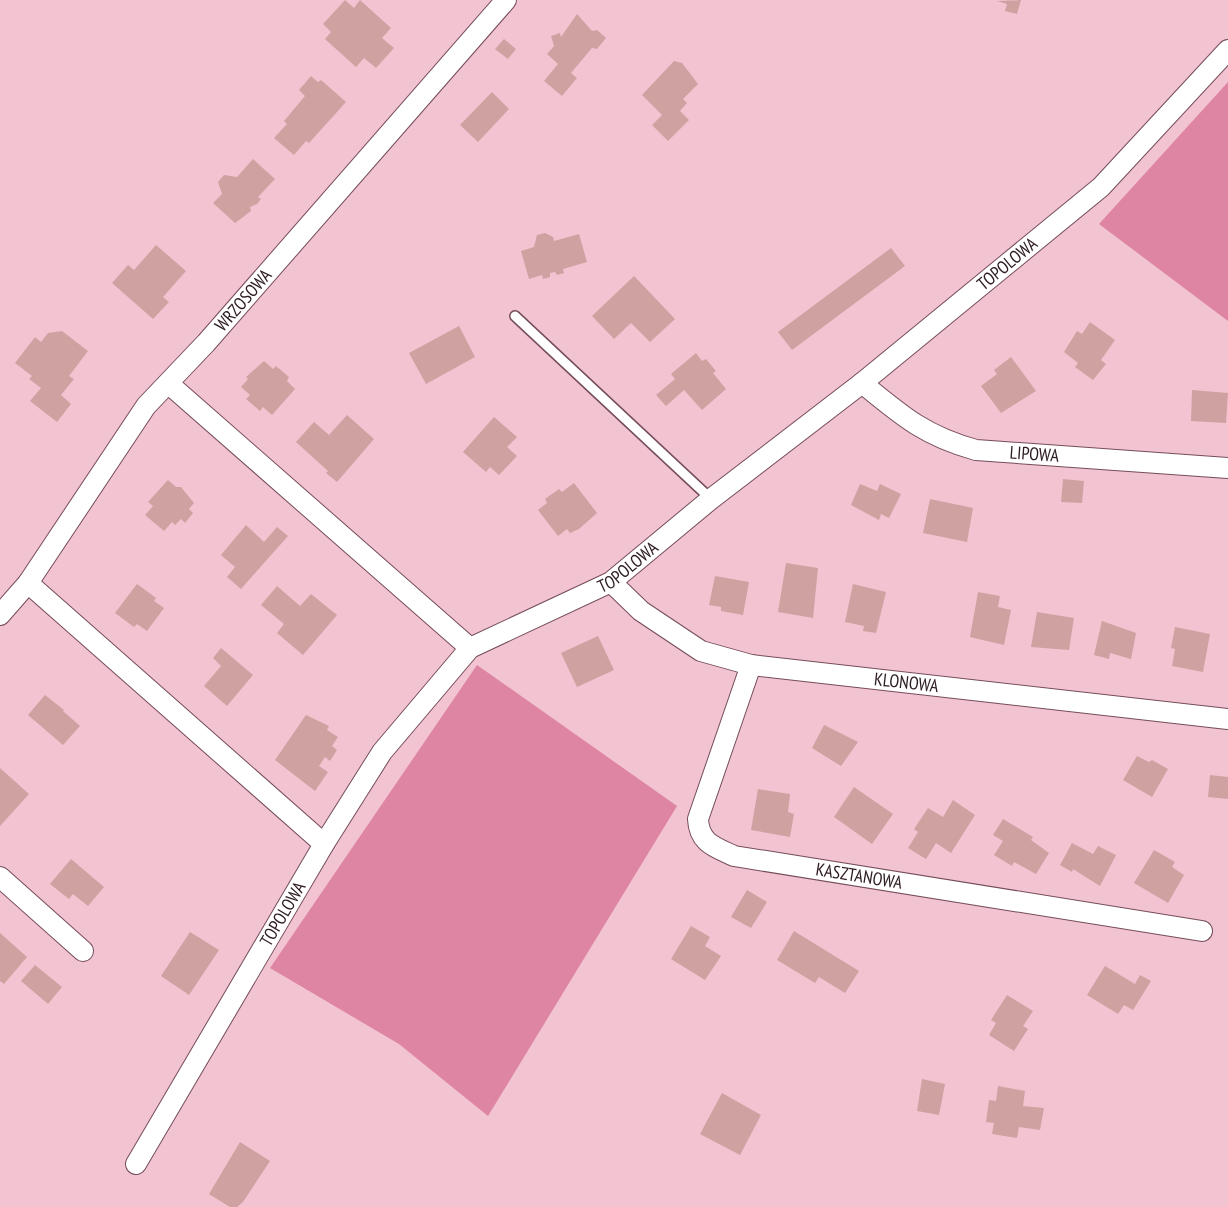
<svg xmlns="http://www.w3.org/2000/svg" width="1228" height="1207" font-family="'PT Sans Narrow',sans-serif">
  <style>
    .forest { fill: #de85a3 }
    .building { fill: #d0a1a1 }
    .lines { fill: none; stroke-linecap: round; stroke-linejoin: round }
    .service-casing { stroke: #754d5a; stroke-width: 12 }
    .minor-casing { stroke: #754d5a; stroke-width: 22 }
    .service { stroke: #fff; stroke-width: 9 }
    .minor { stroke: #fff; stroke-width: 20 }
    .labels { text-anchor: middle; stroke-width: 5; stroke-linejoin: round; paint-order: stroke }
    .street-label { font-size: 18px; fill: #2d1c21; stroke: #f2c3d1 }
  </style>
  <rect width="100%" height="100%" fill="#f2c3d1"/>
  <path class="forest" d="M1228,82V321L1099,224Z
    M477,665L677,806L488,1116L399,1044L270,968Z"/>
  <path class="building" d="M345,0L354,8L360,0L391,28L382,38L394,48L376,68L364,58L356,67L325,39L331,32L323,24Z
    M1021,0L1017,14L1005,11L1007,4L997,1Z
    M577,14L592,31L597,30L606,38L597,49L592,48L571,73L577,78L562,96L544,81L558,64L547,54L554,46L551,36L560,33L561,37Z
    M504,39L516,49L508,59L495,49Z
    M674,61L682,63L698,84L683,99L687,103L680,111L689,120L668,141L652,125L662,115L642,95Z
    M311,76L318,82L321,80L346,102L309,143L306,141L294,155L274,138L287,124L284,121L305,96L299,90Z
    M492,92L509,109L478,142L460,125Z
    M253,159L275,179L258,197L261,199L257,204L250,207L251,211L235,223L213,203L222,194L218,182L224,175L237,177Z
    M545,233L553,237L554,241L579,234L587,262L563,269L564,273L557,275L555,272L550,273V277L543,279L542,275L529,279L521,251L534,247L537,235Z
    M156,245L186,271L163,297L169,302L153,319L112,283L128,265L134,270Z
    M891,248L905,266L792,350L778,332Z
    M634,276L675,319L650,342L631,323L614,339L592,316Z
    M1090,322L1115,340L1101,360L1106,364L1093,380L1075,367L1078,363L1064,352L1077,331L1082,334Z
    M459,326L475,357L426,384L409,353Z
    M62,331L88,351L69,376L74,379L61,395L71,404L57,422L30,401L41,388L29,379L32,376L15,363L35,337L41,342L48,333Z
    M696,353L702,361L706,359L716,371L713,373L726,389L702,410L684,390L666,406L656,395L675,379L671,374Z
    M1011,357L1036,391L1001,413L981,386L997,374L994,370Z
    M264,361L273,369L276,366L289,377L287,381L295,389L272,415L263,407L260,411L246,399L250,395L241,387L248,379L246,377Z
    M1192,390L1228,393L1226,423L1191,421Z
    M347,415L374,439L337,482L326,473L328,471L296,442L314,422L329,435Z
    M494,417L517,437L507,447L517,456L499,475L490,467L486,472L463,452Z
    M1063,479L1084,481L1082,503L1061,502Z
    M168,480L176,487H181L194,503L189,509L193,513L185,523L181,519L175,525L172,522L164,531L145,515L153,506L148,502Z
    M574,483L597,513L579,529L570,533L567,529L558,536L538,510L547,503L545,499L559,489L562,492Z
    M860,484L877,491L880,484L901,494L889,518L881,514L879,520L851,505Z
    M930,499L973,508L967,542L923,533Z
    M246,525L264,542L277,527L288,536L241,589L227,577L235,567L221,555Z
    M786,563L818,568L813,618L778,612Z
    M715,576L749,582L743,615L721,611V607L709,605Z
    M137,584L156,598L154,601L164,608L147,631L137,624L134,627L115,613Z
    M853,584L886,592L876,633L863,631L864,626L845,622Z
    M277,586L300,606L311,594L337,615L303,655L277,633L284,624L261,605Z
    M978,592L1000,596L998,607L1011,610L1004,645L970,637Z
    M1037,612L1074,618L1069,650L1031,647Z
    M1102,621L1136,633L1131,659L1110,653L1109,659L1094,655Z
    M1175,627L1210,634L1203,672L1172,666L1175,649L1171,648Z
    M598,636L614,670L577,687L561,653Z
    M221,648L253,675L227,706L204,686L221,666L213,658Z
    M45,695L64,710L63,711L80,726L63,745L28,715Z
    M306,715L329,726L327,730L338,737L332,746L337,750L330,761L325,757L319,766L328,772L315,791L275,760Z
    M824,725L858,742L841,766L812,748Z
    M1137,756L1149,762L1152,760L1168,769L1152,797L1123,780Z
    M0,768L29,794L0,826Z
    M1210,775L1228,777V799L1208,797Z
    M854,787L893,814L872,844L834,817Z
    M758,789L790,794L788,812L794,814L790,837L751,830Z
    M953,800L975,815L951,853L936,843L926,859L908,848L918,832L914,829L928,808L943,817Z
    M1003,819L1033,837L1031,840L1049,853L1036,874L1014,862L1012,866L994,855L1003,841L993,835Z
    M1072,843L1093,854L1098,846L1116,855L1100,886L1073,869L1072,872L1060,865Z
    M1154,850L1175,862L1172,867L1184,875L1168,903L1134,883Z
    M71,859L104,887L88,906L73,894L69,899L50,884Z
    M747,890L767,902L751,928L731,917Z
    M691,926L710,937L705,946L721,956L705,980L671,959Z
    M794,931L859,971L845,993L819,977L815,983L777,960Z
    M190,932L219,950L189,995L161,976Z
    M0,933L27,957L4,984L0,981Z
    M35,965L62,987L48,1004L21,981Z
    M1105,966L1135,984L1140,975L1151,981L1133,1010L1124,1005L1118,1014L1087,995Z
    M1007,995L1033,1011L1023,1026L1028,1029L1014,1051L989,1035L996,1023L991,1020Z
    M922,1079L945,1084L939,1115L917,1111Z
    M998,1086L1025,1091L1023,1106L1044,1108L1040,1130L1019,1127L1017,1138L992,1134L994,1123L986,1122L989,1100L996,1101Z
    M722,1093L761,1115L740,1155L700,1134Z
    M240,1142L270,1161L243,1202L237,1207H230L209,1194Z"/>
  <g class="lines">
    <defs>
      <path id="service" d="M515,316L711,499"/>
      <g id="minor">
        <path id="s1" d="M862,383C902,416 925,436 976,450L1228,468"/>
        <path d="M169,384L470,648"/>
        <path id="s2" d="M611,582L641,611L701,651L751,665L1228,719"/>
        <path d="M28,583L324,844"/>
        <path id="s3" d="M0,615L28,583L146,406L206,343L506,0"/>
        <path id="s4" d="M751,665L698,819C699,843 715,847 734,856L1202,931"/>
        <path d="M0,877L83,951"/>
        <path id="s5" d="M136,1164L324,844L382,752L470,648L611,582L711,499L862,383L1101,187L1228,50"/>
      </g>
    </defs>
    <use href="#service" class="service-casing"/>
    <use href="#minor" class="minor-casing"/>
    <use href="#service" class="service"/>
    <use href="#minor" class="minor"/>
  </g>
  <g class="labels">
    <g class="street-label">
      <text dy="6" stroke="none"><textPath href="#s5" startOffset="1280">TOPOLOWA</textPath></text>
      <text dy="6" stroke="none"><textPath href="#s3" startOffset="399">WRZOSOWA</textPath></text>
      <text dy="6" stroke="none"><textPath href="#s1" startOffset="192">LIPOWA</textPath></text>
      <text dy="6" stroke="none"><textPath href="#s5" startOffset="794">TOPOLOWA</textPath></text>
      <text dy="6" stroke="none"><textPath href="#s2" startOffset="322">KLONOWA</textPath></text>
      <text dy="6" stroke="none"><textPath href="#s4" startOffset="345">KASZTANOWA</textPath></text>
      <text dy="6" stroke="none"><textPath href="#s5" startOffset="290">TOPOLOWA</textPath></text>
    </g>
  </g>
</svg>
